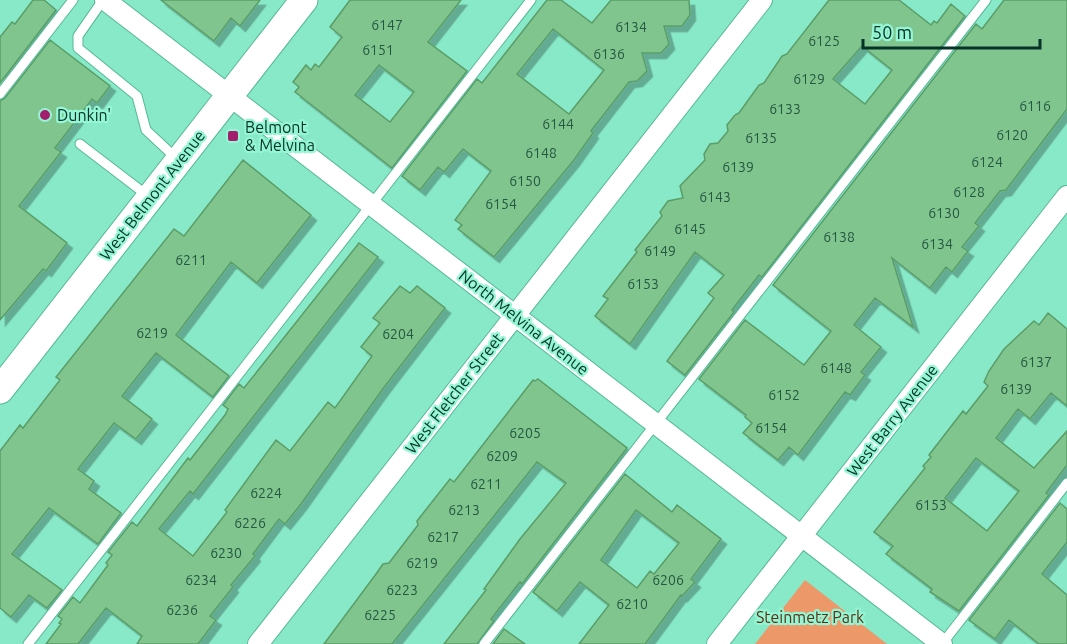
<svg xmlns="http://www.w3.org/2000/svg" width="1067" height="644" font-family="Ubuntu,sans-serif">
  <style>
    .green { fill: #ed9869 }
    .building { fill: #80c58e; stroke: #5a9d68; stroke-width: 1.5; fill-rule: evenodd; filter: url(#shadow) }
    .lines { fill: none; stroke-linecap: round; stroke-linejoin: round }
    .lane-casing { stroke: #55b898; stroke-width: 11 }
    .street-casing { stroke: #55b898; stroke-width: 22 }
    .secondary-casing { stroke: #55b898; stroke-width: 29 }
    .lane { stroke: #fff; stroke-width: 9 }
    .street { stroke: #fff; stroke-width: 20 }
    .secondary { stroke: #fff; stroke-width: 27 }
    .poi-dot { fill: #a21f6e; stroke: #94f6d4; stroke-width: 2 }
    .labels { text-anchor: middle; stroke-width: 4.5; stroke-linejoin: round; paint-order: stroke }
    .number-label { font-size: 14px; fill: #245841 }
    .poi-label { font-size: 16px; fill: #063327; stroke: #94f6d4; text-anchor: start }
    .street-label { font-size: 16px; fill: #063327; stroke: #94f6d4 }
    .park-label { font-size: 16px; fill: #5e3013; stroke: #94f6d4 }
  </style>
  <defs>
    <filter id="shadow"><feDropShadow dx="5.5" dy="5.5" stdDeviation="0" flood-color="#0004"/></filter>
  </defs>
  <rect width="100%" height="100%" fill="#87e9c7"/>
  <path class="green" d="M805,580L887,644H755Z"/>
  <path class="building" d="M33,0H44L56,10L0,83V37L12,22L15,24Z
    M161,0H260L240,26L231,18L214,41Z
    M350,0H461L428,42L467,71L392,168L295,92L299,87L293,82L306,65L311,70L315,64L319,67L342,37L330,27ZM379,65L414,92L390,122L355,95Z
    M547,0H561L592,23L611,0H689L690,15L682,26H664L669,44L661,53H642L647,71L637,81L629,82L591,131L593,133L574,160L494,257L458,229L462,225L455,220L491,171L463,149L444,172L438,167L420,190L402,176L477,79L482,83ZM553,29L604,70L569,114L517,74Z
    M829,0H899L931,25L934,21L937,23L951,4L965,16L762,277L759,275L732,310L734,312L685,375L667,361L714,298L708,293L724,275L695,252L630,344L595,316L608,299L603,296L637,252L635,250L662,216L660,212L668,201L683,198L680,186L705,160L704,154L710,144L718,143L728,131L727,125L735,115L739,113L759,85L764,83L782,56L787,54ZM862,46L892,70L865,104L833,79Z
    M1004,0H1067V109L1006,190L1000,191L975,223L979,226L962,247L968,251L952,272L946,267L930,288L892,258L913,327L875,298L854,325L881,347L861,372L865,375L850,395L845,392L798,455L789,447L778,460L743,433L752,423L745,417L746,415L699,379L745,320L804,365L831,331L773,285L976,24L982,29Z
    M50,40L110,86L97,103L92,99L55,148L61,152L19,206L67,243L46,271L43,269L0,320V101L5,98Z
    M243,160L311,215L257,283L231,262L176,335L229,376L213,397L156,353L122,396L152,419L136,439L114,423L78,469L94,481L89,489L121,513L98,544L49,508L12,554L62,590L47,608L29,595L11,617L0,608V451L20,425L23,428L60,380L56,377L174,229L184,236Z
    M359,243L378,257L193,494L190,491L159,529L193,556L227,512L225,510L276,440L290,451L328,402L335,408L372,356L361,347L380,323L373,318L400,286L410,293L417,286L445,308L382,390L301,504L285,524L279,519L253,554L255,556L231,585L233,587L210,616L216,620L198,644H137L142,636L106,608L78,644H46L61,624L59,623L62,619L58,616L73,597L80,603L108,565L106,563L112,555L108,552L132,522L137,526L188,458L190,460L225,415L228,409L223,405L239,384L244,388Z
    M1048,313L1067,329V406L1051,393L1030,419L1018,409L996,438L1034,468L1067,431V465L1046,493L1049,495L959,611L930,592L932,589L886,554L893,546L874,532L925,468L923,466L931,457L929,455L963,411L966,414L988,386L984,382L989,371L1004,349L1034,321L1039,325ZM976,458L1019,491L987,531L945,498Z
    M538,379L627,448L522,584L520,582L491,619L494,621L477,644H444L486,590L484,589L520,539L566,483L537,462L392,644H324L376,574L383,564L389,563L418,525L417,521L450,479L454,482L533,380L535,381Z
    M625,474L672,512L677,505L721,539L691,579L695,582L682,596L681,595L645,644H579L609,605L580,582L557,611L533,592ZM636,510L679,543L654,574L650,571L637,588L601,560Z
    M1060,503L1067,509V542L1042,574L1067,595V644H1039L1009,620L995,639L969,620Z
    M504,629L525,644H493Z"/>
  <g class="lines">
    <defs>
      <path id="lane" d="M103,0L78,36V48L137,96L146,130L177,159
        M0,94L73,0
        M80,144L148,196
        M28,644L531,0
        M484,644L986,0
        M942,644L1067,483"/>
      <path id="street" d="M105,0L942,644
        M258,644L762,0
        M717,644L1067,196"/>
      <path id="secondary" d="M0,390L304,0"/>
    </defs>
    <use href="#lane" class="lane-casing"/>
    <use href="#street" class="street-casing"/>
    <use href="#secondary" class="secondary-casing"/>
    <use href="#lane" class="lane"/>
    <use href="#street" class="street"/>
    <use href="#secondary" class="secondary"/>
  </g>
  <g class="poi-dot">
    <circle cx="45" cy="115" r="6"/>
    <rect x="227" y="130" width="12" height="12" rx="3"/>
  </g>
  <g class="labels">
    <g class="number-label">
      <text x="387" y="30">6147</text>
      <text x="631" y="32">6134</text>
      <text x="824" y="46">6125</text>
      <text x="378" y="55">6151</text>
      <text x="609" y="59">6136</text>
      <text x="809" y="84">6129</text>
      <text x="1035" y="111">6116</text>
      <text x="785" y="114">6133</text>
      <text x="558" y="129">6144</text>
      <text x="1012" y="140">6120</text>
      <text x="761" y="143">6135</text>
      <text x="541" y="158">6148</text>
      <text x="987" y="167">6124</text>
      <text x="738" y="172">6139</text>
      <text x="525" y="186">6150</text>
      <text x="969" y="197">6128</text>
      <text x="715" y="202">6143</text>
      <text x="501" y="209">6154</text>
      <text x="944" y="218">6130</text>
      <text x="690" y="234">6145</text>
      <text x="839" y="242">6138</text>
      <text x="937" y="249">6134</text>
      <text x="660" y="256">6149</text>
      <text x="191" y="265">6211</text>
      <text x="643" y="289">6153</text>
      <text x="152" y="338">6219</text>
      <text x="398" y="339">6204</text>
      <text x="1036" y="367">6137</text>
      <text x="836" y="373">6148</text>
      <text x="1016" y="394">6139</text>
      <text x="784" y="400">6152</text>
      <text x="771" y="433">6154</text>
      <text x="525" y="438">6205</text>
      <text x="502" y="461">6209</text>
      <text x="486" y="489">6211</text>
      <text x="266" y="498">6224</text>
      <text x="931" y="510">6153</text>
      <text x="464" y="515">6213</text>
      <text x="250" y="528">6226</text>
      <text x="443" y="542">6217</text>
      <text x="226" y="558">6230</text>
      <text x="422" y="568">6219</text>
      <text x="201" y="585">6234</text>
      <text x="668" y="585">6206</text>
      <text x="402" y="595">6223</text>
      <text x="632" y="609">6210</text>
      <text x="182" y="615">6236</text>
      <text x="380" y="620">6225</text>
    </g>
    <g class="poi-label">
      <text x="57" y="121">Dunkin'</text>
      <text x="245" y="133">Belmont<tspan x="245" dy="18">&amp; Melvina</tspan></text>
    </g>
    <g class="street-label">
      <text transform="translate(152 195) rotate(-52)" y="6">West Belmont Avenue</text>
      <text transform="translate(524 322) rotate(38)" y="6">North Melvina Avenue</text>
      <text transform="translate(454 393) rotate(-52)" y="6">West Fletcher Street</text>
      <text transform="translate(892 420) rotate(-52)" y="6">West Barry Avenue</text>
    </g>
    <g class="park-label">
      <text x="810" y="623">Steinmetz Park</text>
    </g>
  </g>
  <path d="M863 39v9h177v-9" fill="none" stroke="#063327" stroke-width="3"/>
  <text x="872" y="39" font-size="18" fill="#063327" stroke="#94f6d4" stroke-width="4.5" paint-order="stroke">50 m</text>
</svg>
